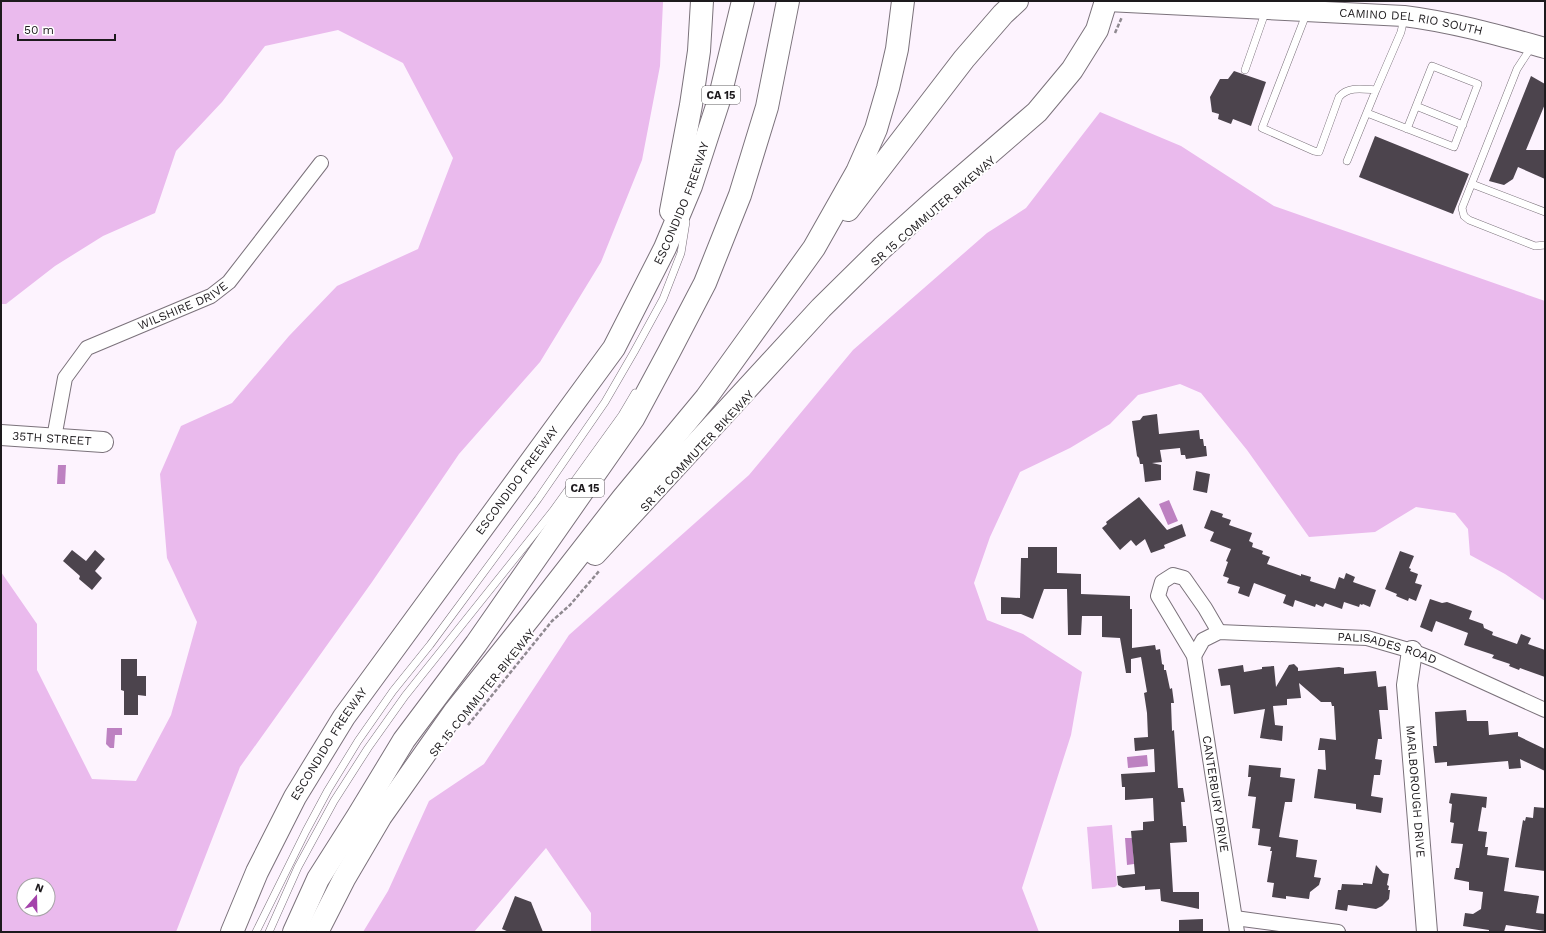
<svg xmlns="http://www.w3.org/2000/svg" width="1546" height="933" font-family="'Work Sans',sans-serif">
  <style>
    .green { fill: #eabaed; fill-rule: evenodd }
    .water { fill: #bd81c1 }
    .building { fill: #4c444d }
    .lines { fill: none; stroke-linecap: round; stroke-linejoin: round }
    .lane-casing { stroke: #7b727b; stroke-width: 8 }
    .street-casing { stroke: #7b727b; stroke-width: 16 }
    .secondary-casing { stroke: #7b727b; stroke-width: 22 }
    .highway-casing { stroke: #7b727b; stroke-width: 24 }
    .path { stroke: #8f8990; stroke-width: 2.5; stroke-dasharray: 4 2; stroke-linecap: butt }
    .lane { stroke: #fff; stroke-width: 7 }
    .street { stroke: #fff; stroke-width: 14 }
    .secondary { stroke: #fff; stroke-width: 20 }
    .highway { stroke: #fff; stroke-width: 22 }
    .labels { text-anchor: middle; stroke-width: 4; stroke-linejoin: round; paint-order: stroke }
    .shield { fill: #fff; stroke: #615f61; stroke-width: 1 }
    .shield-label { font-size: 11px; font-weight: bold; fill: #1d1a1d }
    .street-label { font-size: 12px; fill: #1d1a1d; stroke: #fff }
  </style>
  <rect width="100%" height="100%" fill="#fdf3fe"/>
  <path class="green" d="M1,1L663,2L660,66L642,160L601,262L540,362L459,454L372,582L240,767L176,932H1V572L37,624V670L92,779L136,781L171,715L197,622L167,558L160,474L181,426L232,403L289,336L337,286L418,249L453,158L403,63L338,30L265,46L222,102L176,151L155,213L103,236L55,266L6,304H1ZM24,885H48V909H24Z
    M1100,112L1181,146L1274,206L1545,301V601L1505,574L1470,555L1468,529L1455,513L1416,507L1375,532L1309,537L1247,450L1201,393L1180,384L1138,395L1110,424L1070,448L1020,472L990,537L974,583L987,620L1023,634L1082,672L1071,735L1022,888L1039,932H591V913L546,848L474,932H363L388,891L429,801L484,764L569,635L749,475L853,350L987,233L1026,208Z
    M1112,825L1117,885L1115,887L1092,889L1087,827Z"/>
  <path class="water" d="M58,465H66L65,484H57Z
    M1169,500L1178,521L1168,525L1159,504Z
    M107,728H122V735H115L114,748H110L106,744Z
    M1147,755L1148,766L1128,768L1127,757Z
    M1125,838H1132L1134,864L1127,865Z"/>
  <path class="building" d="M1234,71L1266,82L1251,126L1233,119L1231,124L1218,119L1219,114L1212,112L1210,97L1220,79H1228Z
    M1531,76L1545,84V104L1526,150H1545V179L1518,167L1513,179L1504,185L1489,181Z
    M1375,136L1469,174L1453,214L1359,177Z
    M1157,414L1159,434L1199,430L1200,439H1203L1204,446H1206L1207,456L1186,459L1185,455H1181L1180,448L1160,450L1162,462L1152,463L1161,465V480L1145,482L1143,464H1140L1139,458L1137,456L1132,421L1140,420L1143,416Z
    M1196,471L1210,474L1207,493L1193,490Z
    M1139,497L1167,530L1182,524L1186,536L1164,545L1165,548L1151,553L1145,539L1136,546L1131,540L1120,550L1102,528L1107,524L1106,522Z
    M1211,510L1223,514L1222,517L1231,520L1229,525L1252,533L1249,541L1253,543L1252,547L1263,551L1262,554L1270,557L1267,564L1301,576V574L1311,577L1310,581L1335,589L1339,577L1344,579L1346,573L1355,577L1353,582L1376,590L1370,607L1363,604L1362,605L1360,604L1359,607L1344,602L1342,609L1325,603L1323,607L1316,604L1315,607L1295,600L1293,607L1283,603L1286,595L1254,583L1249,597L1238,593L1240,587L1227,583L1229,578L1223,576L1228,562L1226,561L1231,549L1210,541L1214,532L1204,528Z
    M1028,547H1057V573L1081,574V594L1130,596V609H1132V648L1155,645L1156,650L1160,649L1162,664L1164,665V670H1166L1170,689L1172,688L1174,703H1171L1172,731L1174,730L1178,788H1183L1185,802H1181L1183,826H1186L1187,842L1170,843L1173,892H1199V909L1161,901L1160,889L1145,890V886L1123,888L1118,885L1117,876L1135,874L1131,831L1143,830V822L1154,821L1153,798L1125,800V787H1122L1121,774L1155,772L1154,749L1135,751L1134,738L1148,737L1147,713L1144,693L1147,692L1141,657L1131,659V673H1126L1120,638L1102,637V616H1082L1081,635H1068L1067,589H1044L1033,619L1021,614H1001V597L1020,598L1021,558H1028Z
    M72,550L86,561L95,550L105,559L95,571L102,578L92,590L79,579L80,576L63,561Z
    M1400,551L1414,556L1409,568L1411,569L1410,571L1418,574L1415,583L1422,585L1416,601L1409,598L1408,601L1396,596L1397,594L1385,589Z
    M1430,599L1442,603L1447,602L1472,611L1469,619L1483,624L1484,628L1493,632L1492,635L1517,644L1521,634L1531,638L1528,644L1545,650V677L1520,668L1519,670L1509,666L1510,664L1492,658L1494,655L1464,645L1468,633L1436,621L1432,632L1420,627Z
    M121,659H137V676H146V696L138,695V715H124V691L121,690Z
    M1294,664L1298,668V671L1339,667L1344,668V674L1376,671L1378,687L1386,686L1388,710H1379L1382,739H1378L1375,759L1382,760L1380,775H1374L1371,796L1383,798L1381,813L1356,809V804L1314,798L1318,769L1326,770L1325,750H1318L1320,738L1336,740L1334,706H1332L1331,702H1321L1299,683L1301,698L1287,699V705L1273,706L1275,725L1283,726L1282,741L1260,738L1265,709L1234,714L1230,685L1221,686L1218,669L1243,665L1244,672L1262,669V667L1274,666L1276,687L1289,665Z
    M1466,710L1467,721H1488L1489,735L1518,732V736L1545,749V771L1520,759L1521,768L1509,769L1508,761L1447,766V762L1435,763L1433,746H1437L1435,712Z
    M1249,765L1281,768L1280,777L1295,779L1292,802H1285L1279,837L1298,840L1296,857L1317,860L1314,877L1321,878L1319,885L1310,892L1309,899L1286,896V899L1272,897L1274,883L1267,882L1272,851H1270L1271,847L1258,845L1260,829L1252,828L1256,797L1248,796L1251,777H1248Z
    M1451,793L1487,797L1486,808L1482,807L1478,831L1487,832L1485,847H1488L1487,855L1509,858L1504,891L1539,896L1536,913L1545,914V931L1506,925L1504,932H1489V930L1463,926L1465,913L1473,914L1481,909L1483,892L1469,890V882L1454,879L1456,868H1459L1463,844L1451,843L1454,823L1450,822L1452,804L1449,803Z
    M1534,807L1545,808V871L1515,867L1523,820L1525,821L1526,817L1533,818Z
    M1376,865L1383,873L1389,874L1387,885L1389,886L1388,890H1390L1389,899L1382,906L1376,909L1348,905L1347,911L1335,909L1338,890H1341L1342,884L1363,885V883L1372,884Z
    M515,896L531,902L543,932H509L502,929Z
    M1203,919V932H1179V920Z"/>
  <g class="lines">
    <defs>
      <path id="lane" d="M1307,12L1262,128L1314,151L1319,152L1339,97C1348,86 1363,89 1376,90L1401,32L1404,18
        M1532,46L1517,69L1462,208L1464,216L1469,220L1535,246L1545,245
        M1245,70L1266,10
        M1416,106L1463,125
        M1367,113L1454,147L1478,84L1432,66L1407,129
        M1347,161L1376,90
        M1472,184L1545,212
        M256,932L306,831L328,790L358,741L393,691L430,645L538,499L605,402L634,352L663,299L681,253L686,222
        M269,932L298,867L334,801L368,748L405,696L552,512L622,415L635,393"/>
      <g id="street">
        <path id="s1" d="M54,438L65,378L87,348L211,296L229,282L321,163"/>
        <path id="s2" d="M1219,632L1205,608L1184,578L1173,575L1162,582L1158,596L1194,656L1237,932"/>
        <path id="s3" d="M1194,656L1203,640L1219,632L1367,638L1412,651L1435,660L1545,710"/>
        <path d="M1235,918L1338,932"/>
      </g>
      <g id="secondary">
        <path id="s4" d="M1107,1L1404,16C1452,22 1498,35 1545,48"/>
        <path id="s5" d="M1,435L103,442"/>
        <path id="s6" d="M1412,651L1407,685L1427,932"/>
      </g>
      <g id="highway">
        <path d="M848,210L964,59L1003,14L1017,1"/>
        <path d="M671,211L691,105L699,51L702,1"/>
        <path d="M595,554L821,308L882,248L933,202L1037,112L1072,70L1097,30L1106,1"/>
        <path id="s7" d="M232,932L257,872L295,797L344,717L614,348L665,248L691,186L719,100L743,1"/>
        <path d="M294,932L318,879L358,816L404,740L476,644L633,419L669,352L705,283L740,195L767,107L788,1"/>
        <path d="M317,932L344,879L381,816L455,711L531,616L623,498L706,398L814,248L857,172L876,129L888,88L897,49L903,1"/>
      </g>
    </defs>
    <use href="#lane" class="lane-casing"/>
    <use href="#street" class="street-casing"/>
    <use href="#secondary" class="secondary-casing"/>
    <use href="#highway" class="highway-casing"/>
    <path class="path" d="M1115,33L1122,17
      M468,725L552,621L570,605L600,570"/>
    <use href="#lane" class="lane"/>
    <use href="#street" class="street"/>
    <use href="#secondary" class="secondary"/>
    <use href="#highway" class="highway"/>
  </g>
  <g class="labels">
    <g class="shield">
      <rect x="702" y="86" width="38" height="18" rx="3"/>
      <rect x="566" y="479" width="38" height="18" rx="3"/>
    </g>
    <g class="shield-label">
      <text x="721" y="99">CA 15</text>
      <text x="585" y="492">CA 15</text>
    </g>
    <g class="street-label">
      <text dy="4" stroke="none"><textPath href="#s4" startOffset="305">CAMINO DEL RIO SOUTH</textPath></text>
      <text dy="4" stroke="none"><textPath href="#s7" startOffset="860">ESCONDIDO FREEWAY</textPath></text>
      <text transform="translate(933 211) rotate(-41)" y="4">SR 15 COMMUTER BIKEWAY</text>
      <text dy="4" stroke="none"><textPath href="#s1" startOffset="203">WILSHIRE DRIVE</textPath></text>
      <text dy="4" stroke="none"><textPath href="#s5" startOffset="51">35TH STREET</textPath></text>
      <text transform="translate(697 451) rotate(-47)" y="4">SR 15 COMMUTER BIKEWAY</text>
      <text dy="4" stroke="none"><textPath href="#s7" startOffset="536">ESCONDIDO FREEWAY</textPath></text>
      <text dy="4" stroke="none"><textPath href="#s3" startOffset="206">PALISADES ROAD</textPath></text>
      <text transform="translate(482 693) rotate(-51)" y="4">SR 15 COMMUTER BIKEWAY</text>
      <text dy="4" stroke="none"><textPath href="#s7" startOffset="212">ESCONDIDO FREEWAY</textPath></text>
      <text dy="4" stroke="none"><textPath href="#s6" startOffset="141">MARLBOROUGH DRIVE</textPath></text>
      <text dy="4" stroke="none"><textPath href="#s2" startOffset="313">CANTERBURY DRIVE</textPath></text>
    </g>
  </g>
  <rect width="1546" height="933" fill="none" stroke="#1d1a1d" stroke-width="4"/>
  <g transform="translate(36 897) rotate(20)"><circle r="19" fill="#ffffff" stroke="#a5a3a5"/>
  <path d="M0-3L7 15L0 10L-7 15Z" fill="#a443ab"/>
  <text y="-6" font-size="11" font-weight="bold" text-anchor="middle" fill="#1d1a1d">N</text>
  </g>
  <path d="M18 34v6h97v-6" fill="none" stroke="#1d1a1d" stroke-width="2"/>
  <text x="24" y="34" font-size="12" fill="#1d1a1d" stroke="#ffffff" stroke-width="3" paint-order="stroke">50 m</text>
</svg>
